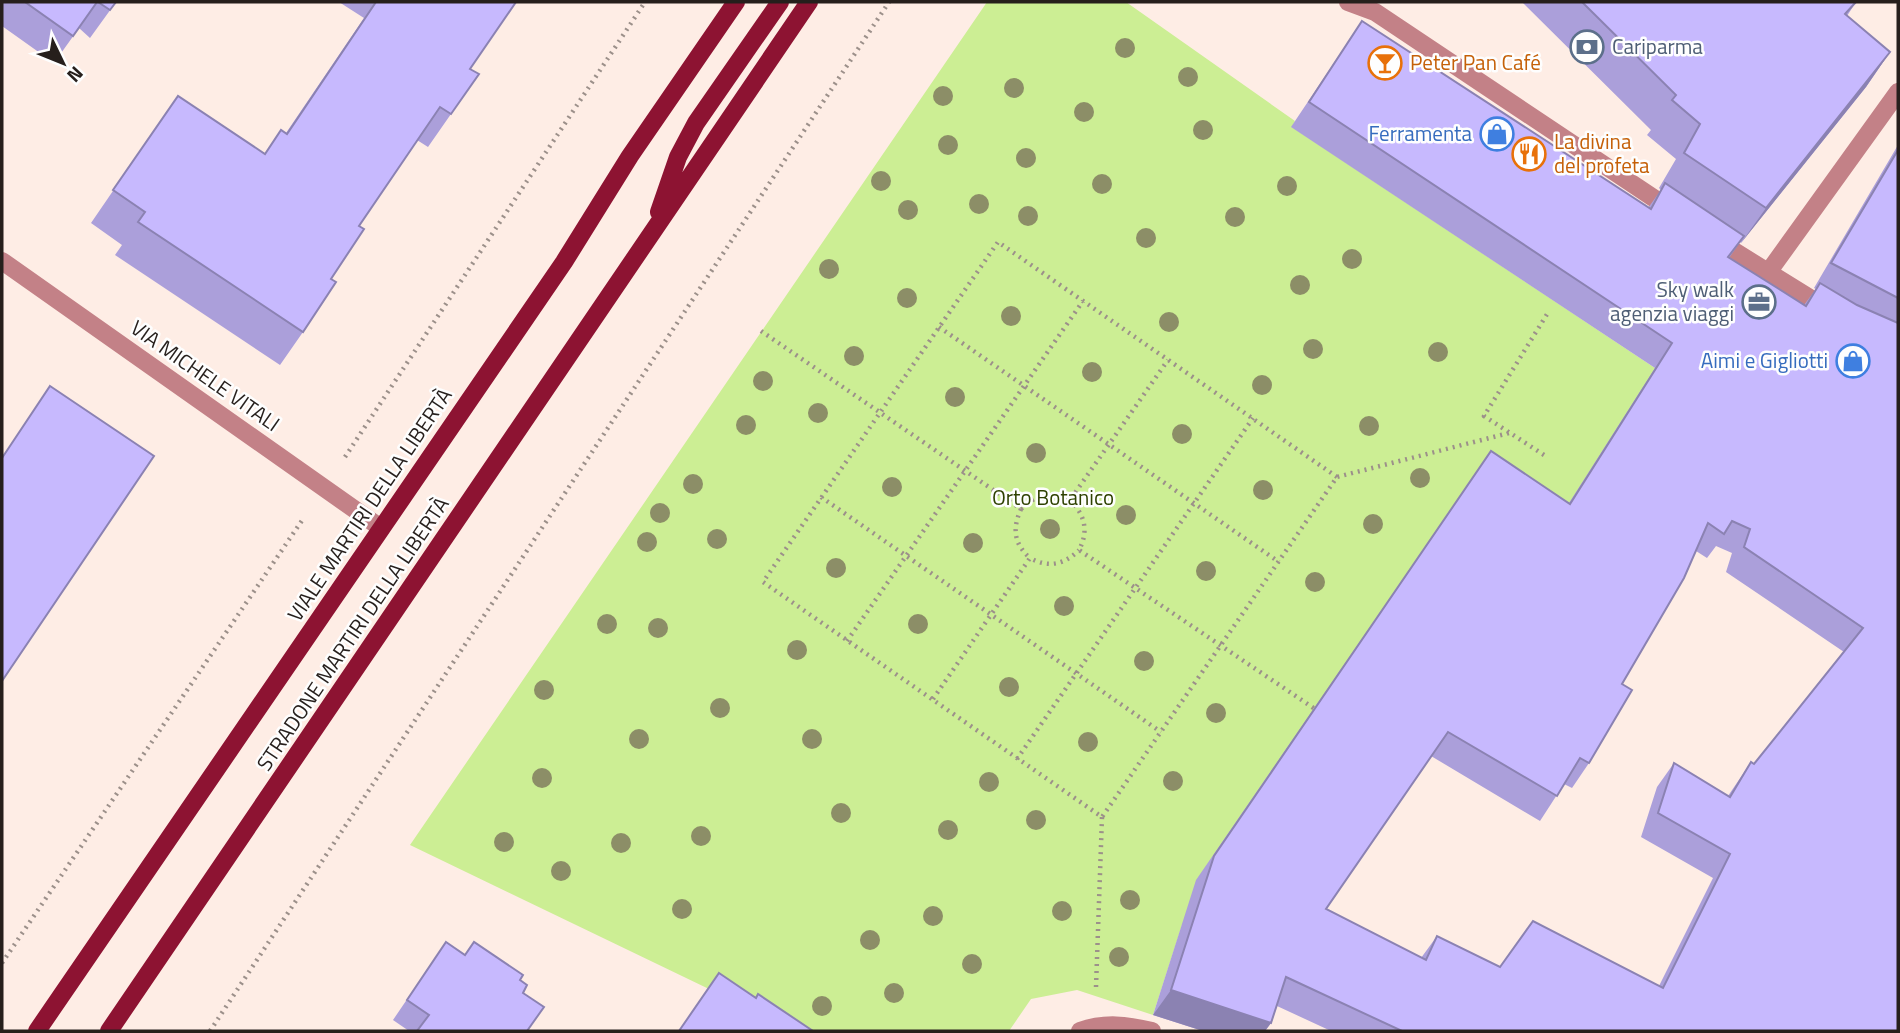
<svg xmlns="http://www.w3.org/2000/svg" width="1900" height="1033" font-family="'Titillium Web',sans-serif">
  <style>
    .park { fill: #ccee94 }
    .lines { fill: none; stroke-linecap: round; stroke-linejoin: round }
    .path { stroke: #9c908a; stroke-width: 4.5; stroke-dasharray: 2 5; stroke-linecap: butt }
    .minor { stroke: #c38187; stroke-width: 18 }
    .major { stroke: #8d1332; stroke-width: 18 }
    .tree { fill: #8c8e67 }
    .wall { fill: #ab9fda; fill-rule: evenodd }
    .shaded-wall { fill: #8b82b2 }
    .building { fill: #c7b9fe; stroke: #8b82b2; stroke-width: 2; fill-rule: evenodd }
    .labels { text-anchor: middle; stroke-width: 5; stroke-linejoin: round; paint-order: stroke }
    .service-label { font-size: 21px; fill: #4e5e75; stroke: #fefefe; text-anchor: start }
    .food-label { font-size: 21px; fill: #c56008; stroke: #fefefe; text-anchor: start }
    .shop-label { font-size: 21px; fill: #366cbe; stroke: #fefefe; text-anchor: end }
    .street-label { font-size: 21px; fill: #261f1c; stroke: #fefefe }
    .park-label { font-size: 21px; fill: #2e4100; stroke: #fefefe }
  </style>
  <rect width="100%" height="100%" fill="#feede5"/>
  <path class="park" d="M987,2H1126L1295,121L1292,127L1658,370L1656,529L1182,925L1153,1015L1077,990L1031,999L1009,1031H796L410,845Z"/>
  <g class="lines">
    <path class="path" d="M939,327L1279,562
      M761,331L1021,509C1012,529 1014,544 1030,558
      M1544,455L1484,416L1549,311
      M345,457L645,2
      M1337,477L998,242L763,582L1102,817L1337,477L1509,433
      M821,497L1161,732
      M1070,500C1085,515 1089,531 1079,550L1315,709
      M1021,509C1037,494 1050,491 1070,500L1168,360
      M847,641L1083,301
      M933,699L1030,558C1048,568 1064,565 1079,550
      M1017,759L1253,418
      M2,963L303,519
      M1096,987L1102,817
      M210,1031L889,2"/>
    <path class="minor" d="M1348,2L1375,12L1673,211
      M1713,238L1829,310
      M2,261L381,528
      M1767,274L1898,92
      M1080,1031C1105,1022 1127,1025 1152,1031"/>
    <path class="major" d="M659,212L678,157L696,123L780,2
      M37,1031L564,262L630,156L736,2
      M109,1031L809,2"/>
  </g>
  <g class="tree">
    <circle cx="1125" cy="48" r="10"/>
    <circle cx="1188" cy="77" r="10"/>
    <circle cx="1014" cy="88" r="10"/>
    <circle cx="943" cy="96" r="10"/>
    <circle cx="1084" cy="112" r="10"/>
    <circle cx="1203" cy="130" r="10"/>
    <circle cx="948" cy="145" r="10"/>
    <circle cx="1026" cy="158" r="10"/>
    <circle cx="881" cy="181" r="10"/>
    <circle cx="1102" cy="184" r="10"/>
    <circle cx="1287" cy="186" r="10"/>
    <circle cx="979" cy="204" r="10"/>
    <circle cx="908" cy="210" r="10"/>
    <circle cx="1028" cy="216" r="10"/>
    <circle cx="1235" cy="217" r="10"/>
    <circle cx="1146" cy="238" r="10"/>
    <circle cx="1352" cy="259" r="10"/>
    <circle cx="829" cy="269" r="10"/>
    <circle cx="1300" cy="285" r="10"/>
    <circle cx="907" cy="298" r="10"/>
    <circle cx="1011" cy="316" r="10"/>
    <circle cx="1169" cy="322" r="10"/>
    <circle cx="1313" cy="349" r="10"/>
    <circle cx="1438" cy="352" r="10"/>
    <circle cx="854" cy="356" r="10"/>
    <circle cx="1092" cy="372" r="10"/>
    <circle cx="763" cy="381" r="10"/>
    <circle cx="1262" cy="385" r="10"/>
    <circle cx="955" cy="397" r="10"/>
    <circle cx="818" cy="413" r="10"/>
    <circle cx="746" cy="425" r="10"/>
    <circle cx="1369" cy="426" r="10"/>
    <circle cx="1182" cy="434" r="10"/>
    <circle cx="1036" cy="453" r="10"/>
    <circle cx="1420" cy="478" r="10"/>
    <circle cx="693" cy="484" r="10"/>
    <circle cx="892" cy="487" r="10"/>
    <circle cx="1263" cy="490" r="10"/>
    <circle cx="660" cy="513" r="10"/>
    <circle cx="1126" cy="515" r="10"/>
    <circle cx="1373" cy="524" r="10"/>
    <circle cx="1050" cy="529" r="10"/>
    <circle cx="717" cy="539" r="10"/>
    <circle cx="647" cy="542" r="10"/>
    <circle cx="973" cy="543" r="10"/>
    <circle cx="836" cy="568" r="10"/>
    <circle cx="1206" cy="571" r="10"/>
    <circle cx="1315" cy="582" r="10"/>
    <circle cx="1064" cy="606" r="10"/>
    <circle cx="607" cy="624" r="10"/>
    <circle cx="918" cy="624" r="10"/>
    <circle cx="658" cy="628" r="10"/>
    <circle cx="797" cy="650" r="10"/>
    <circle cx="1144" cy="661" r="10"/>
    <circle cx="1009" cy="687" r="10"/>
    <circle cx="544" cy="690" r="10"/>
    <circle cx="720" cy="708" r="10"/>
    <circle cx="1216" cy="713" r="10"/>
    <circle cx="639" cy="739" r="10"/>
    <circle cx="812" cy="739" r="10"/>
    <circle cx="1088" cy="742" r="10"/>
    <circle cx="542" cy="778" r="10"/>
    <circle cx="1173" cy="781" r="10"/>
    <circle cx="989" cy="782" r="10"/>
    <circle cx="841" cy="813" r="10"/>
    <circle cx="1036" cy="820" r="10"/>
    <circle cx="948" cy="830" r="10"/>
    <circle cx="701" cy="836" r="10"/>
    <circle cx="504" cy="842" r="10"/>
    <circle cx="621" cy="843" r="10"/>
    <circle cx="561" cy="871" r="10"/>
    <circle cx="1130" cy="900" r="10"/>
    <circle cx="682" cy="909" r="10"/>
    <circle cx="1062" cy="911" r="10"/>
    <circle cx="933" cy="916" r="10"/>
    <circle cx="870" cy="940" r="10"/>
    <circle cx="1119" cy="957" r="10"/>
    <circle cx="972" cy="964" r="10"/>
    <circle cx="894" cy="993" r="10"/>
    <circle cx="822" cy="1006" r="10"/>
  </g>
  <path class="wall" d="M2,2H116L90,38L79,28L54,63L2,26Z
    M339,2H516L470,69L451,114L428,147L417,140L359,226L303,332L280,365L115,255L122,245L91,223L178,96L264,154L286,133L364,18Z
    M1522,2H1856L1847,16L1890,52L1866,87L1741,243L1740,242L1729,258L1804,305L1816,289L1814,288L1898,145V1031H1331L1277,1006L1271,1023L1265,1031H1203L1153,1015L1196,880L1491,451L1569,503L1655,368L1291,127L1362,21L1648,208L1661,190L1659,188L1676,159L1647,135L1651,130ZM1716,546L1732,553L1726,572L1844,652L1754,764L1751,762L1728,796L1674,763L1657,787L1641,837L1713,878L1659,986L1500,967L1437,936L1421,958L1326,909L1431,756L1540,821L1564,784L1572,788L1589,763L1622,684L1696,551L1707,558Z
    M446,942L465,955L474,942L520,980L527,1031H409L393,1020Z"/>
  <path class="shaded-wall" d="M1890,52L1866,87L1741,243L1766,208Z
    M1171,990L1271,1023L1265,1031H1203L1153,1015Z"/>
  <path class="building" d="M25,2H97L73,36Z
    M98,2H116L110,10Z
    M376,2H516L470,69L479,74L451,114L440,107L359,226L364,229L331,279L336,282L303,332L138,222L145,212L113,190L178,96L265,154L281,130L287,134Z
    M1582,2H1856L1845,14L1890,52L1766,208L1684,153L1700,124L1672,100L1676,95Z
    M1362,21L1651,209L1665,183L1744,236L1728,257L1806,306L1820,283L1857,305L1898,323V1031H1402L1286,977L1271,1023L1171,990L1214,856L1491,451L1570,504L1672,343L1309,102ZM1732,521L1750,529L1744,547L1863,628L1754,764L1751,762L1730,797L1674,763L1658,813L1730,854L1663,988L1533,921L1500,967L1437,936L1426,960L1326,909L1448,732L1557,796L1580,758L1589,763L1632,690L1622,684L1684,578L1708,523L1724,534Z
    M1898,150V298L1831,263Z
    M50,386L154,456L2,681V458Z
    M446,942L465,955L474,942L523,975L520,980L527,985L523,993L544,1007L527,1031H417L429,1015L407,1000Z
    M719,973L756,998L758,994L813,1031H679Z"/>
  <defs>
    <symbol id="bank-ring" viewBox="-11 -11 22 22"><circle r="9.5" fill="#fefefe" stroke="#5c6f8a" stroke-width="1.5"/><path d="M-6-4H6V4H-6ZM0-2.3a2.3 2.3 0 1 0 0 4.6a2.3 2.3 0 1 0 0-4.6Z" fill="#5c6f8a"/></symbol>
    <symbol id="bar-ring" viewBox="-11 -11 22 22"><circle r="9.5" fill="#fefefe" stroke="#e8710a" stroke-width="1.5"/><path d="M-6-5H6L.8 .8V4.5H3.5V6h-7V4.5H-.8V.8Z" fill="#e8710a"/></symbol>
    <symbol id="shop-ring" viewBox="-11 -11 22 22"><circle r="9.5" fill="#fefefe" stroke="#3f7fe0" stroke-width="1.5"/><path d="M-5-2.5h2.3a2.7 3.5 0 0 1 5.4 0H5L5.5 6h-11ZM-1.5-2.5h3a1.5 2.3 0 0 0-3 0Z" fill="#3f7fe0"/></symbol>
    <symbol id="restaurant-ring" viewBox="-11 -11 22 22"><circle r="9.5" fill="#fefefe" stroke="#e8710a" stroke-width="1.5"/><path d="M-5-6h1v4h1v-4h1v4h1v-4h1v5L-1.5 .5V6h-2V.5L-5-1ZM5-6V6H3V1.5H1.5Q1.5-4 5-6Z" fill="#e8710a"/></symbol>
    <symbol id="office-ring" viewBox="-11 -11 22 22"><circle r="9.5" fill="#fefefe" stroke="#5c6f8a" stroke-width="1.5"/><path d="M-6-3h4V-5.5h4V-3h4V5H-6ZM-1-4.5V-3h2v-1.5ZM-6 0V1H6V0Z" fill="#5c6f8a"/></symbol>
  </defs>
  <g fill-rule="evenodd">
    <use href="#bank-ring" x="1568" y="28" width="38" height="38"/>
    <use href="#bar-ring" x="1366" y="44" width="38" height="38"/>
    <use href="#shop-ring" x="1478" y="115" width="38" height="38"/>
    <use href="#restaurant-ring" x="1510" y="135" width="38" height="38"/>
    <use href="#office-ring" x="1740" y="283" width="38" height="38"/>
    <use href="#shop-ring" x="1834" y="342" width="38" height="38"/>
  </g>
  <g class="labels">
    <g class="service-label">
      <text x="1612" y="54">Cariparma</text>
      <text x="1734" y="297" text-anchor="end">Sky walk<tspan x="1734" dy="24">agenzia viaggi</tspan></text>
    </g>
    <g class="food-label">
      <text x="1410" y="70">Peter Pan Café</text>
      <text x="1554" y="149">La divina<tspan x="1554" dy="24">del profeta</tspan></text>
    </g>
    <g class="shop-label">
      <text x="1472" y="141">Ferramenta</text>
      <text x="1828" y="368">Aimi e Gigliotti</text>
    </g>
    <g class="street-label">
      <text transform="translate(205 376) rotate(35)" y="7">VIA MICHELE VITALI</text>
      <text transform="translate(370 505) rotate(-56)" y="7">VIALE MARTIRI DELLA LIBERTÀ</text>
      <text transform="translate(353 634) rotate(-56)" y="7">STRADONE MARTIRI DELLA LIBERTÀ</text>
    </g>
    <g class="park-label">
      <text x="1053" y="505">Orto Botanico</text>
    </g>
  </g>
  <rect width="1900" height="1033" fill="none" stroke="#261f1c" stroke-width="7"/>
  <g transform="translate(63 63) rotate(133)" stroke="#fefefe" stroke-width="5" paint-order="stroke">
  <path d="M0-5L12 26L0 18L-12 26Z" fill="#261f1c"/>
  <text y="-10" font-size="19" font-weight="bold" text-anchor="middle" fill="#261f1c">N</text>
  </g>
</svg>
